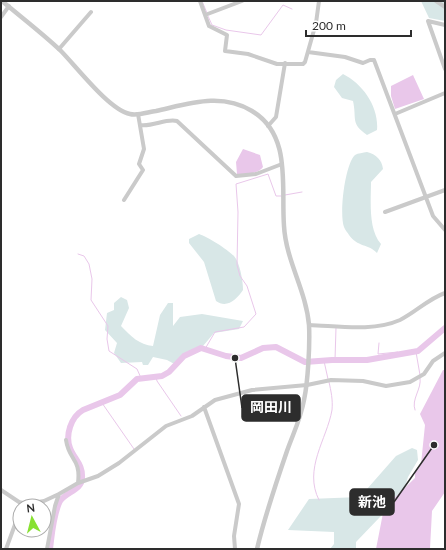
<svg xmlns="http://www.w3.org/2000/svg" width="446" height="550" font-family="Lato,'Noto Sans JP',sans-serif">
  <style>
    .green { fill: #d8e7e7 }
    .water { fill: #e9c7ea }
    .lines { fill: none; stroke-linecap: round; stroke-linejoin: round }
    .stream { stroke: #e9c7ea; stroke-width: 1 }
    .river { stroke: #e9c7ea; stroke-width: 6 }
    .minor { stroke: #cacaca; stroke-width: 4 }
    .tertiary { stroke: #cacaca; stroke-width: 4.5 }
    .leader { fill: none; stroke: #2d2d2d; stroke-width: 1.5 }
    .callout-dot { fill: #2d2d2d; stroke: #fff; stroke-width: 1.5 }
    .callout { fill: #2d2d2d; stroke: #2d2d2d; stroke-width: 1.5 }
    .callout-label { font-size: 14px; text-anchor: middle; font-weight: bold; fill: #fff }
  </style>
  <rect width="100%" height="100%" fill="#fff"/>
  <path class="green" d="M421,1H445V21L429,18Z
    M343,74C363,84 379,107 377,130L367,135C350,123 357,119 353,101L342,98L334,87L336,80Z
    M367,152C376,154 382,160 383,169L371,182C371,201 368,229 381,244L377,253C369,244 357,247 349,235C348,233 345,230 344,227C339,214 345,164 355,155C358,153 363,153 367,152Z
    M199,234C208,237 227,249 234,256C240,263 243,281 243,290C237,299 227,309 216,301L204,262L189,243V239Z
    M121,297L127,300L129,308L121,326C131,336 139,345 153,346L160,315L168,303H173V326L180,317L202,314L243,321L239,329L214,333L203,346L187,352L178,366L167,360L153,357L148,365H143L142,362L121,363L114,353L117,343L105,330L107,313L114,310V303Z
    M412,448L417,450L418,460L408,477L403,493L356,542V549H330L334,544V532L288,530L309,499L360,497L396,456Z"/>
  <path class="water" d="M413,75L424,99L395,109L391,96V86Z
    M243,149L260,155L263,167C258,174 245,175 237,174L236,162Z
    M443,370H445V492L432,511L430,549H376L384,508L415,478V472L421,464L425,425L420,414Z"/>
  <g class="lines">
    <path class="stream" d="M202,1L207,13
      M208,16L212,25L226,30L261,35L283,5L292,9
      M285,195L302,192
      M78,254L84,256L89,264L92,279L91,300L108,326L107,339L109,351L137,369L141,378
      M379,343L378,354L398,352V356
      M205,349L215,332L244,327L256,314L247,286L240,276L237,265L238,212L236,184L268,174L276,196H282
      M416,352L420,375
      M335,360L336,328
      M324,361L328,379
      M156,377L157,381L181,416
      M102,403L134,449
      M415,410C411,399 422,389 420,378
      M319,500C303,469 327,439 332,410C333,400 331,391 329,382"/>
    <path class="river" d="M50,549C52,534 53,515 60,501C66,492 82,490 82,478C83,464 74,459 70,448C65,435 71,417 83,410L120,395L137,379L162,376L169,372L184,356L201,348L226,356L241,358L263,348L276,347L305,362L332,360H367L418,351L445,328"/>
    <path class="minor" d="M200,1L209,26L227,35L225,51L248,54L277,64H303L305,62L316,23L319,1
      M436,1L445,7
      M205,15L242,1
      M1,17L9,6
      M445,25L428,21L445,69
      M59,49L91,12
      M308,52L345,57L363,63L370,60H374L433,216L445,230
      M395,114L445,93
      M140,125C153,127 166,118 177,121L236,176L256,174L282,164
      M268,126L276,117L285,63
      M124,200L143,170L139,164L144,149L138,114
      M385,212L445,190
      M309,325C338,326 373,332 400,320C416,312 428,299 445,293
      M204,407L239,504L234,536L235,549
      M66,440C69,461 81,458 78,483
      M1,490L19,502L27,504L44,501L59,494L78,483L98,476L119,463L166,426L192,416L215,400L252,390L307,385L331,380L363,381L386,386L410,382L424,374L433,361L445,353
      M6,549L20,511
      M47,549L55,506L59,494"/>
    <path class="tertiary" d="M2,1C21,17 42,33 60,50C76,66 109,110 130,114C138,116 148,112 156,111C188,104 221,92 252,111C292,135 281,186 284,226C286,261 306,290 309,325C310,344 308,382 304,400C301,418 293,434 287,451C276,483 265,515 257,549"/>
  </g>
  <path class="leader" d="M235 358L242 408M434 445L394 502"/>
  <g class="callout-dot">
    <circle cx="235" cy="358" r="4"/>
    <circle cx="434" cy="445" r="4"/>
  </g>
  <g class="callout">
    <rect x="242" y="395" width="58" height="26" rx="4"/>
    <rect x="350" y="489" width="44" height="26" rx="4"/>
  </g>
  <g class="callout-label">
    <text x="271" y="412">岡田川</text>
    <text x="372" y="507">新池</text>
  </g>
  <rect width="446" height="550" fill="none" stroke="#2d2d2d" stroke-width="4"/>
  <g transform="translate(32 518) rotate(353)"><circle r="19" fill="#ffffff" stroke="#ababab"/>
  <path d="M0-3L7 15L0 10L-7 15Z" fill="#88e132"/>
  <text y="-6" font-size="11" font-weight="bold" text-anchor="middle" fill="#2d2d2d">N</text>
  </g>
  <path d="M306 30v6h105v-6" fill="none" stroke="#2d2d2d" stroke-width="2"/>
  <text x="312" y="30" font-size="12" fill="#2d2d2d" stroke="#ffffff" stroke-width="3" paint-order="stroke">200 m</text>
</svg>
